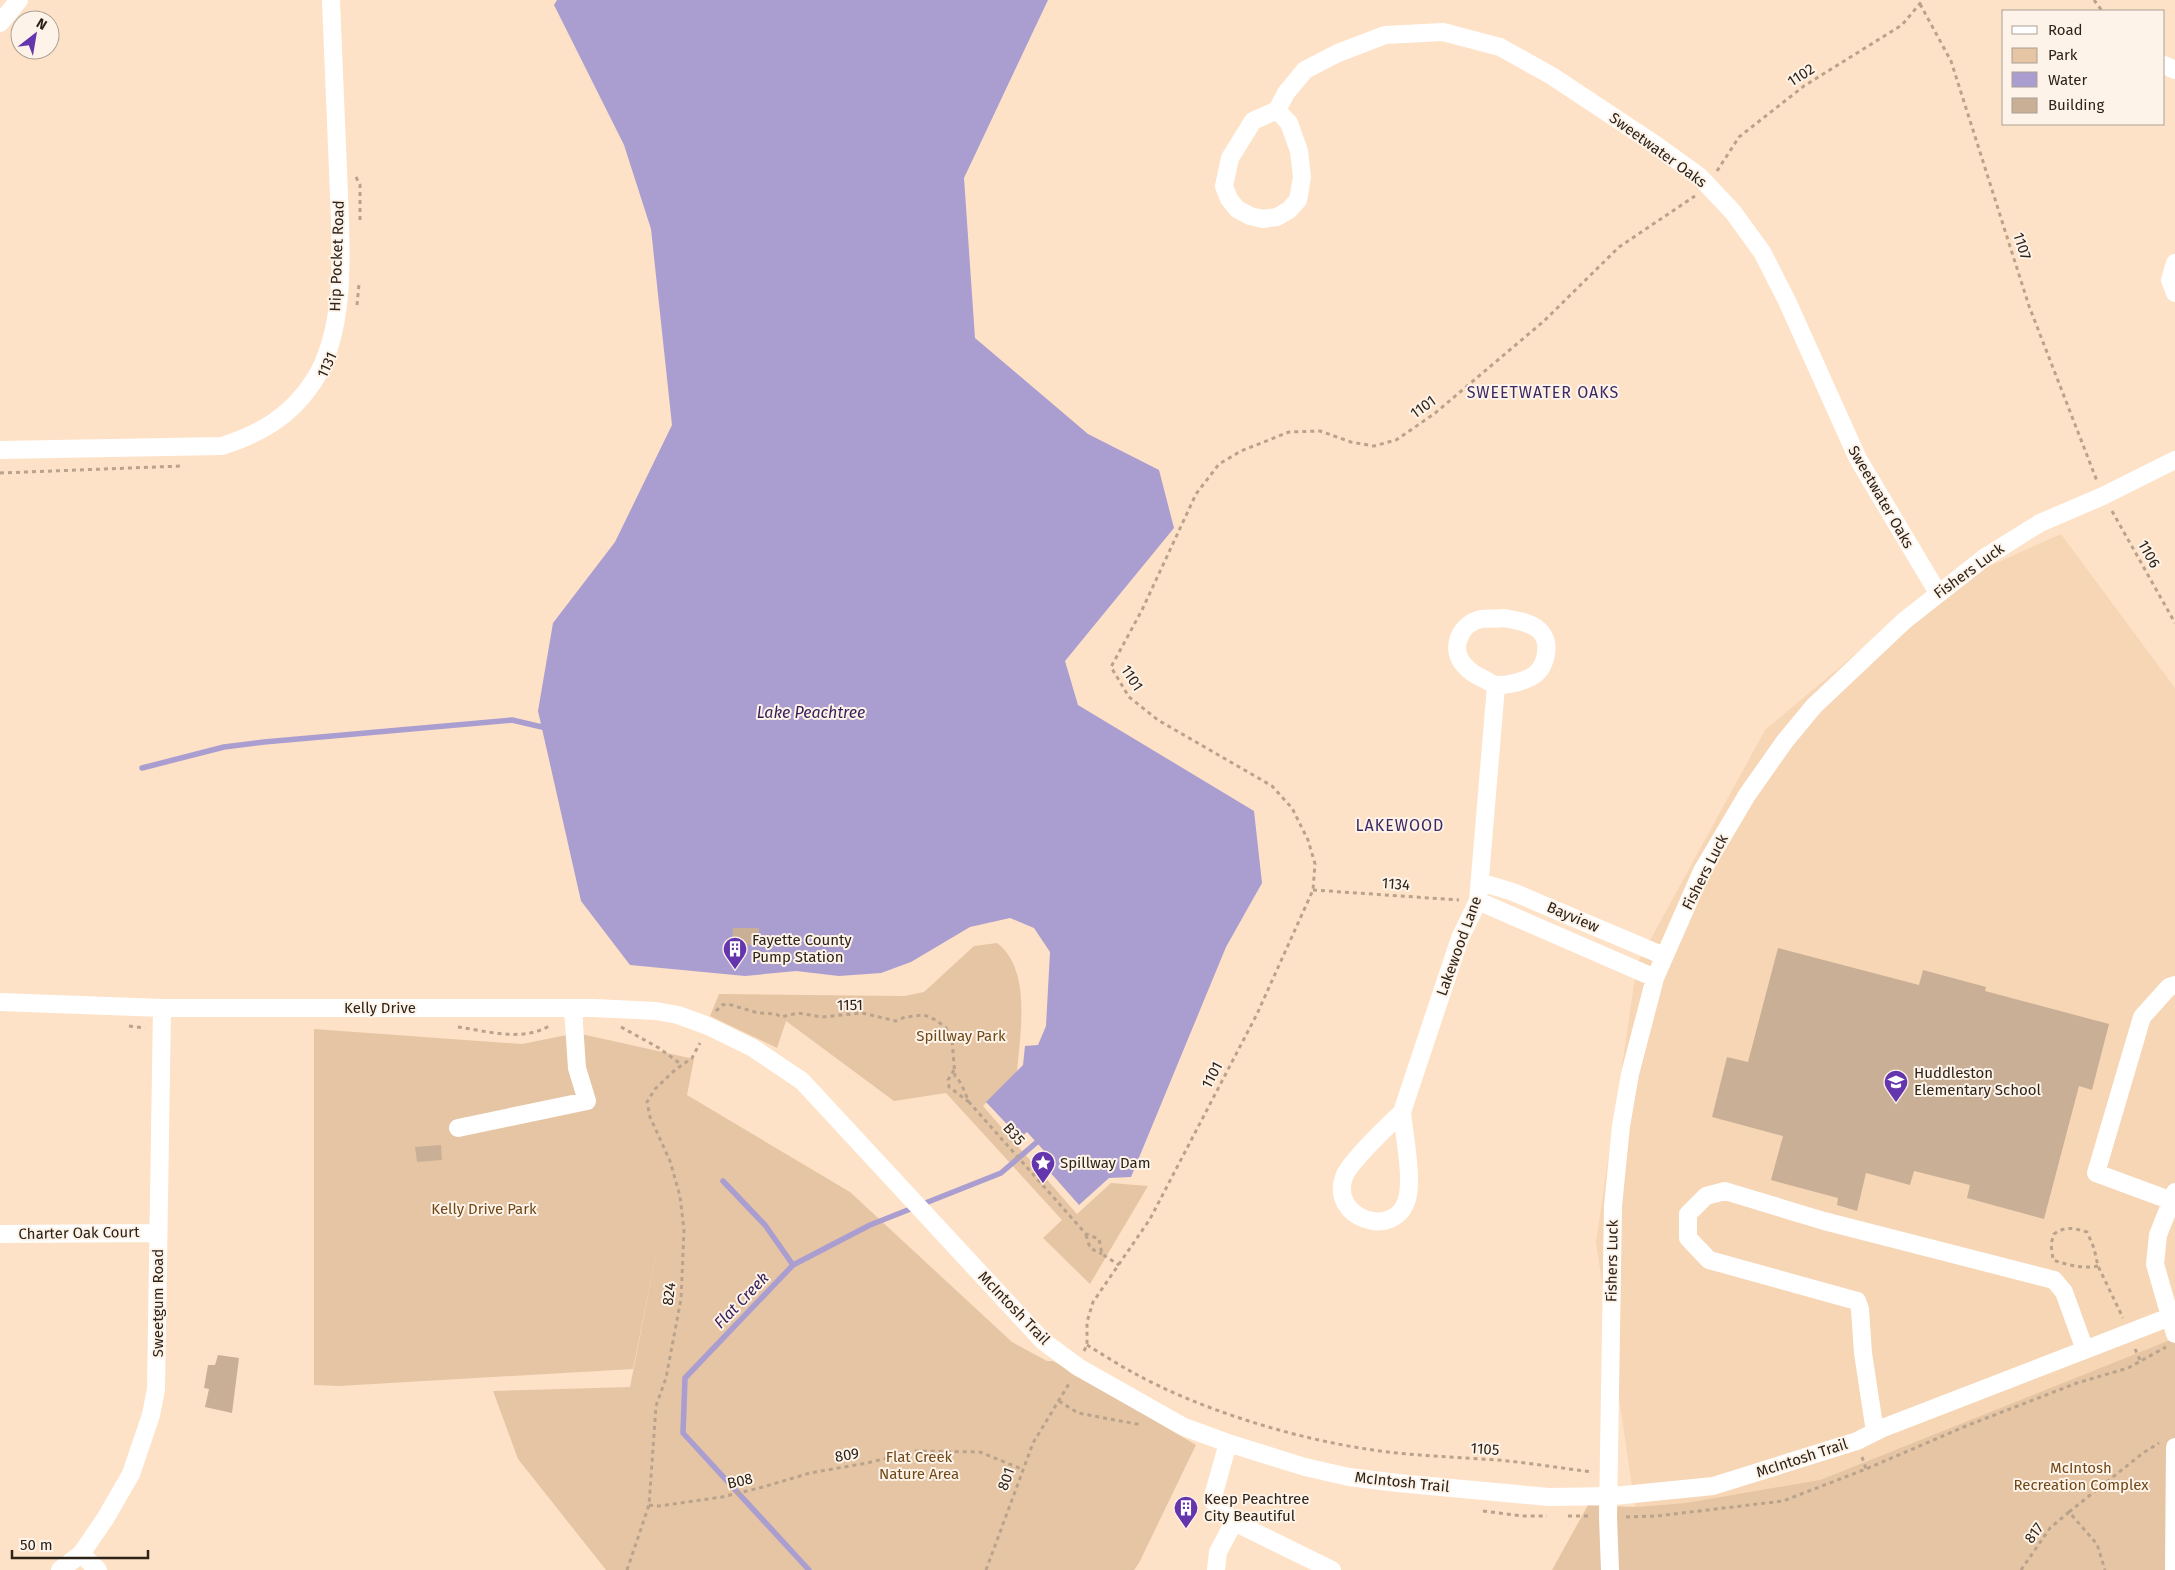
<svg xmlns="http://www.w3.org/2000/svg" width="2175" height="1570" font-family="'Fira Sans',sans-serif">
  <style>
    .built { fill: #f7d6b6 }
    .green { fill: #e6c5a4 }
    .water { fill: #aa9dd0 }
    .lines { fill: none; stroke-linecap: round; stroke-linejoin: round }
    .stream { stroke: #aa9dd0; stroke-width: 5.5 }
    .building { fill: #c9af95 }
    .path { stroke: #b9a38d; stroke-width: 3; stroke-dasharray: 4 4; stroke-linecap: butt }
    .minor { stroke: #fff; stroke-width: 18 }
    .labels { text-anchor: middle; stroke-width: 4; stroke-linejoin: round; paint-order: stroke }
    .street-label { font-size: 15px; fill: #2d2319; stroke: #fef3e8 }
    .poi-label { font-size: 15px; fill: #2d2319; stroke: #fef3e8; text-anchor: start }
    .park-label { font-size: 15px; fill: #704818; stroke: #fef3e8 }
    .neighbourhood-label { font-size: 16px; letter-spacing: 1px; fill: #3d2964; stroke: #fef3e8 }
    .water-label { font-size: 16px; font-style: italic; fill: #351e5b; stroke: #fef3e8 }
  </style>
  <rect width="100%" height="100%" fill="#fee2c7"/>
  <path class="built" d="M2061,534L2175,688V1338L1780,1496L1635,1507L1596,1242L1637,964L1765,730L1927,594Z"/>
  <path class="green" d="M997,943C1032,969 1020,1034 1017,1073L983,1106L1077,1214L1111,1183L1148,1186L1090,1284L1043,1238L1062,1220L946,1093L894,1101L786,1021L777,1048L710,1016L719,994L904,996L924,992L974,946Z
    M314,1029L522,1044L577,1033L694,1059L687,1095L850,1192L1012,1342L1047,1361H1053L1196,1445L1139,1563L1134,1570H606L518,1459L493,1391L630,1387L660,1234L633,1369L339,1386L314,1385Z
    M2175,1338V1570H1552L1588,1505L1635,1507L1686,1503L1820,1480Z"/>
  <path class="water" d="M557,0H1048L964,178L975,338L1088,434L1159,470L1174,528L1065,661L1078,705L1254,811L1262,883L1226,947L1131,1177L1109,1178L1079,1205L1049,1171L1056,1164L1027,1132L1020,1138L986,1102L1023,1065L1025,1046L1038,1045L1046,1026L1050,952L1034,928L1010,918L970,927L911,962L881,973L839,976L796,971L745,976L630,965L581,901L538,711L553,623L615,542L672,425L651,229L624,145L554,5Z"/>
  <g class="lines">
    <path class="stream" d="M142,768L224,747L264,742L512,720L542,727
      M723,1181L765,1225L793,1265
      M809,1570L683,1433L685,1378L793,1265L870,1225L1001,1173L1037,1142"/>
  </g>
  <path class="building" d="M733,928H759L758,945H732Z
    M1778,948L1919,985L1923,970L1986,987L1985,991L2109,1024L2092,1090L2079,1086L2044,1219L1967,1198L1970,1185L1914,1171L1910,1185L1866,1173L1857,1211L1837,1205L1838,1198L1771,1180L1783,1136L1712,1117L1727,1057L1748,1062Z
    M441,1145L442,1160L417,1162L415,1147Z
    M218,1355L239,1358L232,1413L205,1407L209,1389L204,1388L208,1365H215Z"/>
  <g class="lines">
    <path class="path" d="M2094,0L2102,11
      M1920,4L1951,61L2029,306L2097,481
      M1717,171L1739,137L1804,86L1902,25L1923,0
      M356,177L360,185V222
      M357,305L359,284
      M0,473L182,466
      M2112,511L2175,623
      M1313,890L1459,900
      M716,1011L722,1005L728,1004L758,1013L776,1014L781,1017L798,1013L822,1017L862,1013L896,1021L905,1017L924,1015L936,1020L946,1028L952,1040L955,1076C962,1082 965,1094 969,1102L1086,1234L1099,1239L1102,1254L1119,1265
      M129,1026L145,1028
      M458,1027C487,1031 522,1042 549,1026
      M621,1027L659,1048L682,1065
      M954,1070L948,1080L949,1087L969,1102
      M1086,1235L1090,1248L1102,1254
      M2098,1266C2083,1269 2068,1265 2053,1260L2051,1244L2054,1234C2065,1226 2074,1228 2087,1232L2094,1248L2098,1266L2123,1318
      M1087,1345C1102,1354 1117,1364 1132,1372C1200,1410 1296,1439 1373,1450C1414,1456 1456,1457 1498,1460C1529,1463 1561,1468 1592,1472
      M2135,1349L2140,1360
      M1084,1351L1087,1345V1322L1093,1302L1150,1219L1257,1014L1313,890L1315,864L1308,840L1292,808L1272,786L1158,720L1129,697L1111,667L1142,610L1196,494L1219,464L1241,451L1289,432L1320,431L1351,442L1374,446L1396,440L1434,414L1544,321L1619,247L1695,196
      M1059,1401L1078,1413L1142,1425
      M1862,1457L1866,1469
      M649,1505L659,1506L722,1497L763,1487L810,1473L867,1463L916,1451L980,1452L1022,1469
      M1483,1511L1522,1516H1547
      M2069,1512L2143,1453L2159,1443
      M1568,1516H1592
      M1626,1517L1657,1516L1783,1501L1866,1469L1966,1426L2077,1383L2128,1368L2166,1347
      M627,1570L649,1505L656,1406L666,1378L681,1299L684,1230L680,1196L670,1161L650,1117L647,1102L655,1089L675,1070L692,1058L700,1043
      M986,1570L1033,1443L1070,1382
      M2021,1570L2050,1528L2069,1512L2097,1544L2105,1570"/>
    <path class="minor" d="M0,23L19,0
      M2164,65L2175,70
      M1277,110L1289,123L1299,151L1302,177L1298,200L1289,210L1277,217L1263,219L1250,216L1237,209L1229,199L1224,186L1230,158L1253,121L1277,110L1286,93L1305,70L1338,53L1385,35L1443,32L1500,47L1552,76L1656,145L1699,176L1733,212L1762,252L1787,301L1858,459L1938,593
      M2175,263L2170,280L2175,293
      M0,450L222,446C260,434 291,416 313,382C350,326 340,235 338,170C336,114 333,57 331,0
      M1504,618C1515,620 1531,622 1540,631C1552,644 1546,669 1531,677C1521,682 1508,685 1497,685C1493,685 1488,681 1484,679C1477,676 1470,672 1465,666C1449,650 1459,624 1481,619C1488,618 1497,619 1504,618Z
      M1480,882L1513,892L1664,956
      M1478,901L1655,978
      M0,1002L162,1008H594L656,1011L678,1015L708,1026L753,1048L802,1081L1043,1341L1078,1367L1184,1427L1228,1443L1305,1467L1349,1477L1398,1483L1549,1497L1614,1496L1713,1486L1857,1441L1883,1428L2175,1315
      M1402,1112L1460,938L1478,901L1496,686
      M1402,1112C1404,1135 1413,1177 1407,1199C1395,1241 1329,1218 1344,1177C1349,1162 1389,1125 1402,1112Z
      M458,1128L587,1101L577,1068L573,1009
      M2175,1192L2158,1235L2155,1264L2175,1334
      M2172,1201L2096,1173L2142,1017L2169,987L2175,985
      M0,1234L158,1233
      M1875,1432L1863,1353L1860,1309L1857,1301L1709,1260L1688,1238V1214L1706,1196L1725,1191L1824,1221L2054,1280L2064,1292L2085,1350
      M1228,1443L1212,1500L1234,1522L1332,1570
      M81,1554L98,1570
      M60,1570L81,1554L105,1519L131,1474L151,1415L156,1389L162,1008
      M1216,1570L1218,1552L1234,1522
      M1610,1570L1608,1517L1613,1206L1621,1126L1630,1074L1655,978L1702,871L1747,795L1785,741L1814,706L1904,621L1984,558L2040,523L2103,496L2175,460
      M2174,1570L2175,1447"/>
  </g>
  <defs>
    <symbol id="building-pin" viewBox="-11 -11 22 30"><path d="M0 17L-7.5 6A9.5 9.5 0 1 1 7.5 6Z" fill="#6535ad" stroke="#fef3e8"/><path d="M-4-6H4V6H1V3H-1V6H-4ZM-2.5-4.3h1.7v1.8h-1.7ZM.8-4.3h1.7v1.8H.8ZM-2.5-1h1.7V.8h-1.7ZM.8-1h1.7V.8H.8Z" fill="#fff"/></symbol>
    <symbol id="school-pin" viewBox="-11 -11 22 30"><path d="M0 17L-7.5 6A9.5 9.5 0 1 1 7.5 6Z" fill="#6535ad" stroke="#fef3e8"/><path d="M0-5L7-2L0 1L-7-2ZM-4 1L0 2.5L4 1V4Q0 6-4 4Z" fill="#fff"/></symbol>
    <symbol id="sight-pin" viewBox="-11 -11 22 30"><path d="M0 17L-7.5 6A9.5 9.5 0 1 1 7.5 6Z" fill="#6535ad" stroke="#fef3e8"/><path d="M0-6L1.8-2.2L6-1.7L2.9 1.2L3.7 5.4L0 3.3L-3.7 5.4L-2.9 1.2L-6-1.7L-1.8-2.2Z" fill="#fff"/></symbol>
  </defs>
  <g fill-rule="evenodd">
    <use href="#building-pin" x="721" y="935" width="28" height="38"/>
    <use href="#school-pin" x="1882" y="1068" width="28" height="38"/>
    <use href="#sight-pin" x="1029" y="1149" width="28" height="38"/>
    <use href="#building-pin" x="1172" y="1494" width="28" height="38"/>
  </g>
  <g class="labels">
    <g class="street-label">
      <text transform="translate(1801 75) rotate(-33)" y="5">1102</text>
      <text transform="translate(1658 150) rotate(36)" y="5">Sweetwater Oaks</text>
      <text transform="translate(2022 246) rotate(72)" y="5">1107</text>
      <text transform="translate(337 256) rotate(-88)" y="5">Hip Pocket Road</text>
      <text transform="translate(327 365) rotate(-65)" y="5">1131</text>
      <text transform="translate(1423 407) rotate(-36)" y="5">1101</text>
      <text transform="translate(1881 497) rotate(60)" y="5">Sweetwater Oaks</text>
      <text transform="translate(2149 554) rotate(61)" y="5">1106</text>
      <text transform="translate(1969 571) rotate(-36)" y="5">Fishers Luck</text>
      <text transform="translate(1132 678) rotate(57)" y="5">1101</text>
      <text transform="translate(1705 872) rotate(-63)" y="5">Fishers Luck</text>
      <text transform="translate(1396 884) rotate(4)" y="5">1134</text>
      <text transform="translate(1573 917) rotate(23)" y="5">Bayview</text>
      <text transform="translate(1459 946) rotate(-70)" y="5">Lakewood Lane</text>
      <text transform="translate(850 1005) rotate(-1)" y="5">1151</text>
      <text x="380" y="1013">Kelly Drive</text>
      <text transform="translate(1212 1075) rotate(-62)" y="5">1101</text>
      <text transform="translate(1014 1134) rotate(49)" y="5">B35</text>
      <text transform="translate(79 1233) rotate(-1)" y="5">Charter Oak Court</text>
      <text transform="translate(1612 1261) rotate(-89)" y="5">Fishers Luck</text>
      <text transform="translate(669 1294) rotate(-83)" y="5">824</text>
      <text transform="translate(158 1303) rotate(-90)" y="5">Sweetgum Road</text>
      <text transform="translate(1014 1308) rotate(46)" y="5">McIntosh Trail</text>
      <text transform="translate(1485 1449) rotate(4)" y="5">1105</text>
      <text transform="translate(847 1455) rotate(-10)" y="5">809</text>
      <text transform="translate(1802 1458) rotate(-18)" y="5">McIntosh Trail</text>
      <text transform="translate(1006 1479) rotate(-70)" y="5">801</text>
      <text transform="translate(740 1481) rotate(-13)" y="5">B08</text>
      <text transform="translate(1402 1482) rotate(6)" y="5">McIntosh Trail</text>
      <text transform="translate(2034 1533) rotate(-53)" y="5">817</text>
    </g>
    <g class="poi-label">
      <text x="752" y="945">Fayette County<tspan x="752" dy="17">Pump Station</tspan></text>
      <text x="1914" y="1078">Huddleston<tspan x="1914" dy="17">Elementary School</tspan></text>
      <text x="1060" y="1168">Spillway Dam</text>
      <text x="1204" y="1504">Keep Peachtree<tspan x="1204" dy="17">City Beautiful</tspan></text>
    </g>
    <g class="park-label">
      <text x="961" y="1041">Spillway Park</text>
      <text x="484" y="1214">Kelly Drive Park</text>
      <text x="919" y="1462">Flat Creek<tspan x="919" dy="17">Nature Area</tspan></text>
      <text x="2081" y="1473">McIntosh<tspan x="2081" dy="17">Recreation Complex</tspan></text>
    </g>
    <g class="neighbourhood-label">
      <text x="1543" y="398">SWEETWATER OAKS</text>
      <text x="1400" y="831">LAKEWOOD</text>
    </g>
    <g class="water-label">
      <text x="811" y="718">Lake Peachtree</text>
      <text transform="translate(741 1300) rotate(-46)" y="6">Flat Creek</text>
    </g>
  </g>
  <rect x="2002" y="10" width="162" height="115" fill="#fef3e8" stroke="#aaa095"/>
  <rect x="2012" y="26" width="25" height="8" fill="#ffffff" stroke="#aaa095"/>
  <text x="2048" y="35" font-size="15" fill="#2d2319">Road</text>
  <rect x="2012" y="48" width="25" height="15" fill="#e6c5a4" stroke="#aaa095"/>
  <text x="2048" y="60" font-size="15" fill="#2d2319">Park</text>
  <rect x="2012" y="72" width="25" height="15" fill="#aa9dd0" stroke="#aaa095"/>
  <text x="2048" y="85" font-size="15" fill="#2d2319">Water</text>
  <rect x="2012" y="98" width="25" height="15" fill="#c9af95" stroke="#aaa095"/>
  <text x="2048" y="110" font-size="15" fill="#2d2319">Building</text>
  <g transform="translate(35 35) rotate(31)"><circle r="24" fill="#fef3e8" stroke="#aaa095"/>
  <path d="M0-4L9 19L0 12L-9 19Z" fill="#6535ad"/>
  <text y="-8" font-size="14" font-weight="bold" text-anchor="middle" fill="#2d2319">N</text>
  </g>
  <path d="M12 1550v8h136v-8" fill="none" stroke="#2d2319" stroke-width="2.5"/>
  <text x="20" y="1550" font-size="15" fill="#2d2319" stroke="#fef3e8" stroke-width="4" paint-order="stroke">50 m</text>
</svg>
